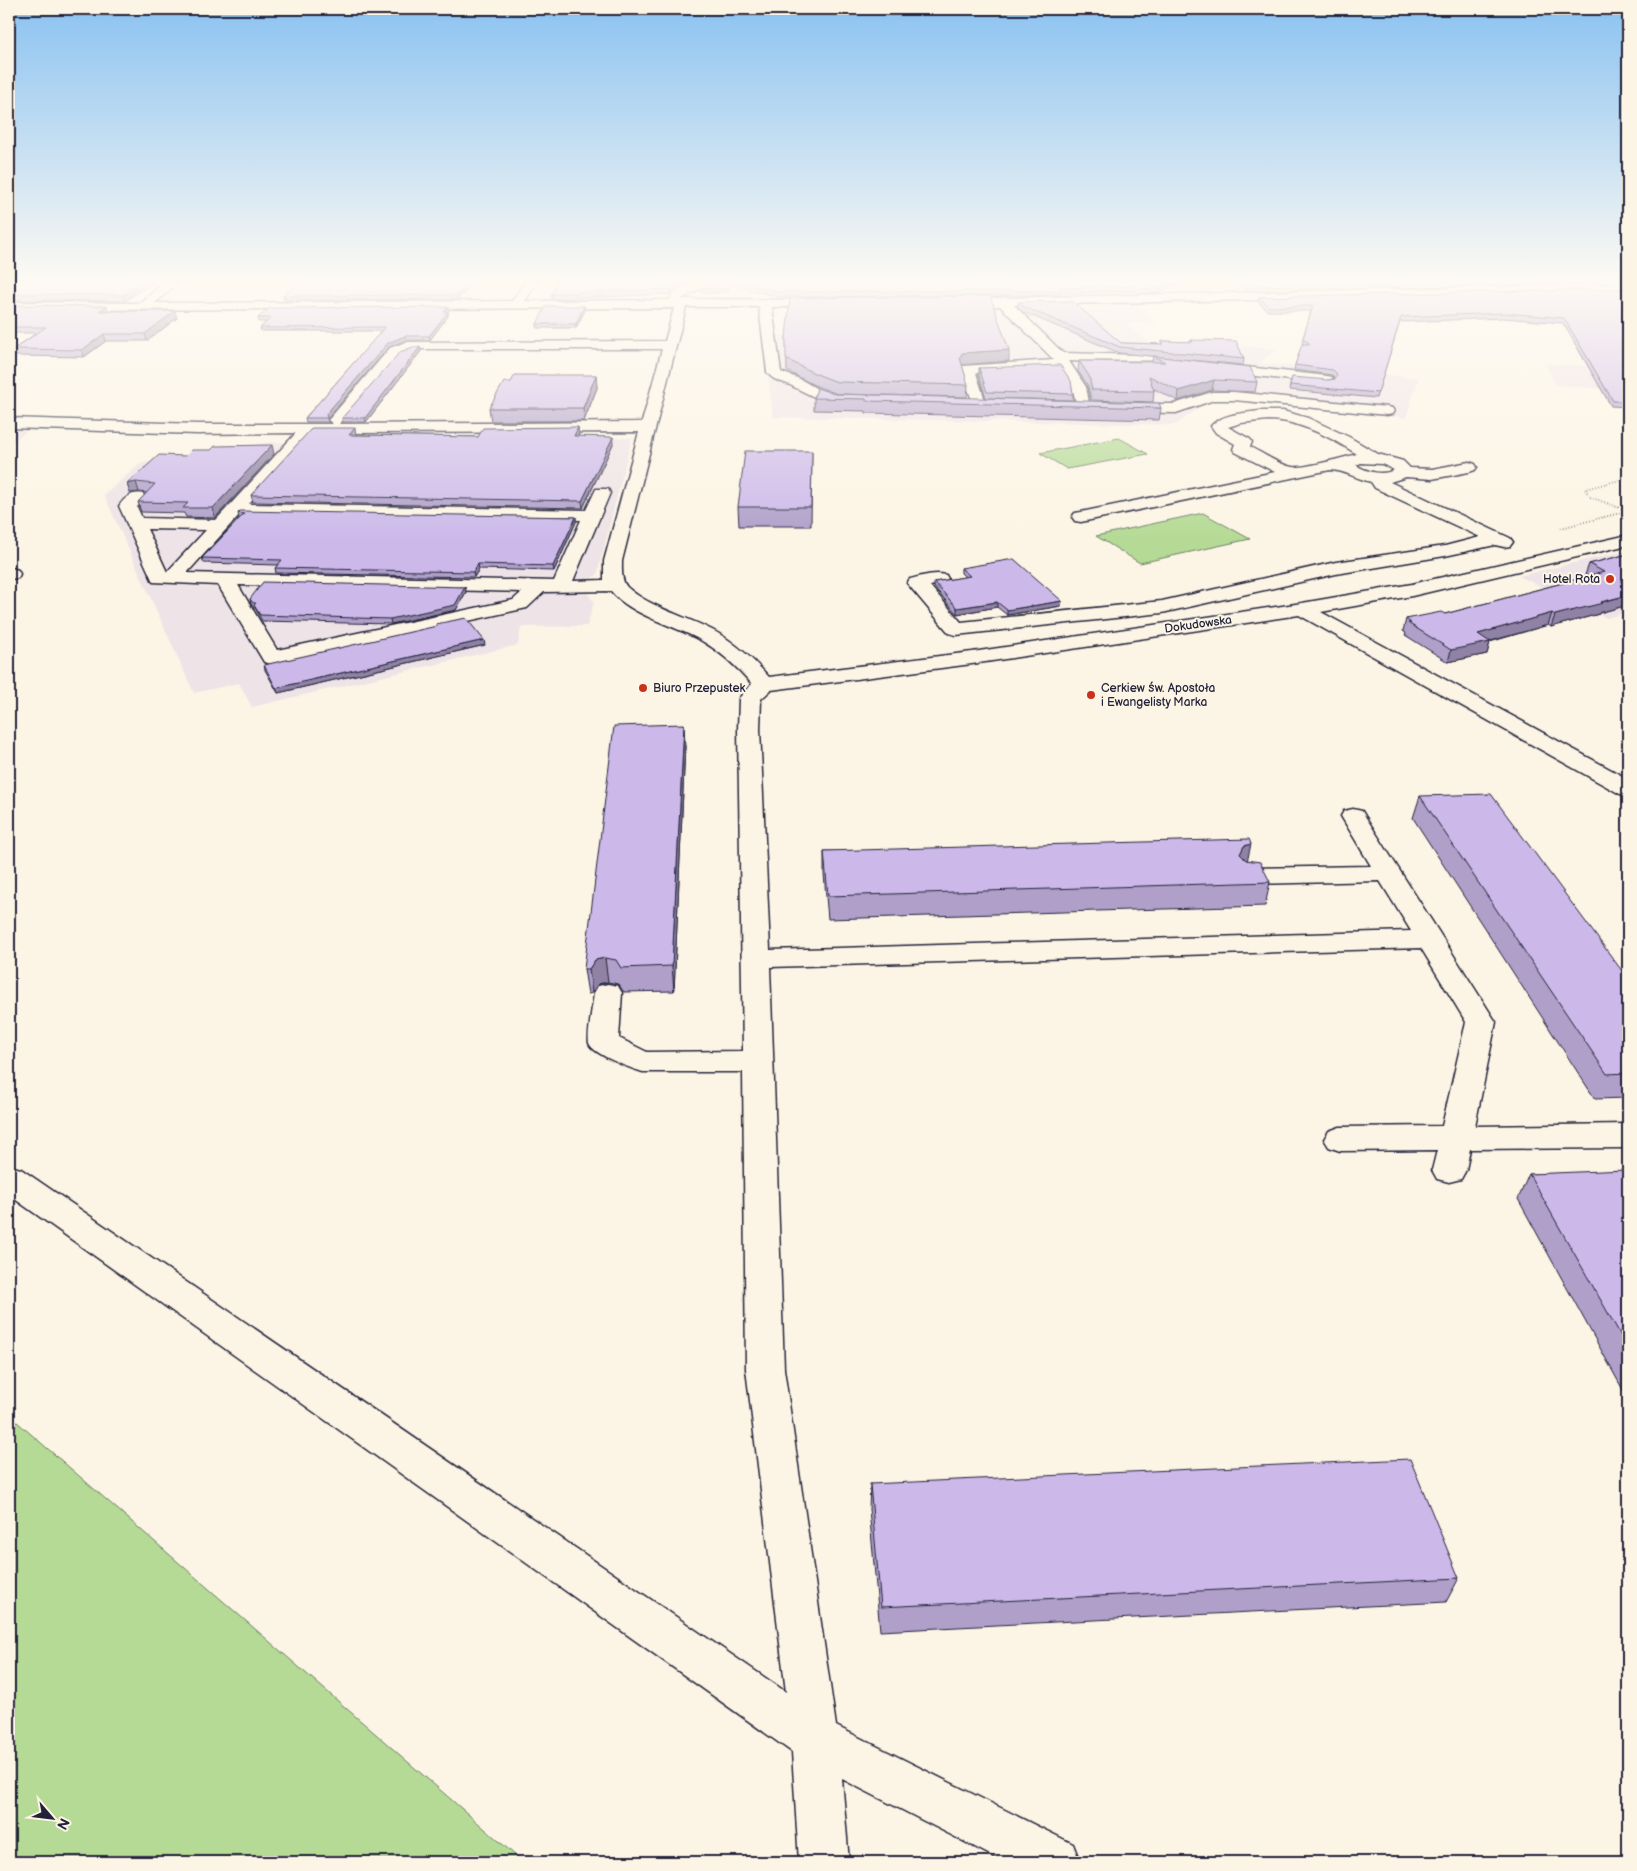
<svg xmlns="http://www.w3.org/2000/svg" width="1637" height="1871" font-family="'Balsamiq Sans',sans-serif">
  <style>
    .built { fill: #eee3e6 }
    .green { fill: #b5da95; stroke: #6c7e68 }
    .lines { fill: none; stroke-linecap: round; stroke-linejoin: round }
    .minor-casing { stroke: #22223b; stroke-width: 3 }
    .path { stroke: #22223b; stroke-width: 2; stroke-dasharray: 0.5 2.5; stroke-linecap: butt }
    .minor { fill: #fcf5e5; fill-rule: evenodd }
    .wall { fill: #af9fc9; stroke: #22223b }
    .shaded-wall { fill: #8f82a4; stroke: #22223b }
    .building { fill: #ccb9ea; stroke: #22223b }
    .poi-dot { fill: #c8321e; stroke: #fcf5e5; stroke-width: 2 }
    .labels { text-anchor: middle; stroke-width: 4; stroke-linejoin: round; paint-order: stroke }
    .far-poi-label { font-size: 12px; fill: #22223b; stroke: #fcf5e5; text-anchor: start }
    .far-street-label { font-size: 12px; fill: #22223b; stroke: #fcf5e5 }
  </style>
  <rect width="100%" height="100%" fill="#fcf5e5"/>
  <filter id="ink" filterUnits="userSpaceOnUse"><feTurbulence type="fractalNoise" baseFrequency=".02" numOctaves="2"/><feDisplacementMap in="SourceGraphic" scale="10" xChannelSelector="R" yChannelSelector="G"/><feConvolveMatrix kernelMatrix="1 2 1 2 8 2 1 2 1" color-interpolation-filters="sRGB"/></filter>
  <g filter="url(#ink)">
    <path class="built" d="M1547,294L1628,391L1555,385L1546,364L1587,366Z
      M1136,304L1157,322L1127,324L1150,343L1278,348L1260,363L1419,378L1406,418L1213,397L1176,425L773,417L759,308H773L777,335L875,336L929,306H1013L1029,315L1090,341L1114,342L1071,306Z
      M9,417L44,418L9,445Z
      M494,434L545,437L632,438L597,575L591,578L588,594L594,602L587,626L521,627L518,645L252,707L239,683L194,693L104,495L141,463L269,442L305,443L322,435Z
      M1628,550V612L1607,618L1519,576Z"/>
    <path class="green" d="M1119,438L1148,454L1067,469L1040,453Z
      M1203,513L1250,539L1140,563L1096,536Z
      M9,1415L523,1862H9Z"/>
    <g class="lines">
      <defs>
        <path id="minor" d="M170,279H183L155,303L512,301L527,279H539L525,301L670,300C674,280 721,278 738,279L736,282L698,290L682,299L831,300L833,303L831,306L827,307H772L781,372L800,379L819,390L836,396L856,397L858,400L856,403C831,409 811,395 790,385C781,381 773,381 767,372L759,307H686L622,561C622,570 621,580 627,587C648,606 681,615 706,627C731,638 751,657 769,677L972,652L1302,603L1412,584L1628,535V545L1412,596L1321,612L1628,779V796L1620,794L1299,615L972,664L771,690L761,699L760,729L770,950L1411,931L1380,881L1250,884L1241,882L1237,876L1241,870L1250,868L1371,866L1341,816L1344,811L1353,809L1362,811L1365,816L1496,1022L1475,1126L1628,1124V1148L1470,1149L1466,1170L1461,1179L1449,1182L1437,1179L1432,1170L1437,1150L1340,1151L1329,1147L1324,1139L1329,1131L1340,1127L1442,1126L1466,1022L1421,948L770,967L784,1369L836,1726L1073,1844L1080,1862H1004L842,1779L849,1862H799L792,1752L9,1195V1166L21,1169L786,1692L746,1369L743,1072H643C632,1069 592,1054 589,1043C587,1035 593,1003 594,993L598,986L608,984L618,986L622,993L619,1038L647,1052L743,1051L738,729L739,698L752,684C737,667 721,652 702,641C675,625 631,616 611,591L544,592L527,608L271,664L264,662L218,585L153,582L119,506C125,497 132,492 143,494L146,498L137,507L142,518L216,520L296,433L197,434L9,428V418L197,424H333L328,420L331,417L390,348L406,342L665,341L674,308L9,310V302L139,303ZM413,349H662L642,422L339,424L400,354ZM639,432L604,561V580L573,581L610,493L608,489H596L586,510L249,504L313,433ZM240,514L581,520L554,581L187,573ZM147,529L206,530L167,572ZM238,585L522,592L513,600L277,650Z
          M1628,284V292L1014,305L1063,353L1139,355L1327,376L1332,377L1334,380L1332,383L1327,384L1139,363L1069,361L1086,387L1090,407L1088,410H1078L1072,387L1060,368L976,373L986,403L984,406H974L961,369L963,366L1054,360L1000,306L955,307L949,303L955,299Z
          M1212,392H1234L1387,407L1392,408L1394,411L1392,414L1387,415L1234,400H1214L1176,413L1124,412L1119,411L1117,408L1119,405L1124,404H1174Z
          M1260,411H1283L1308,418L1349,437L1378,454L1403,461L1410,468L1432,469L1469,462L1475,464L1477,467L1475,470L1469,472L1432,479L1406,477L1390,482L1510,538L1513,542L1510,546L1504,547L1495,545L1445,556L1336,574L1162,613L956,635L949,633L907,583L910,579C922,576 934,572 946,575L948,579L946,583L930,586L961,622L1162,601L1336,562L1445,546L1480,537L1375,488L1371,482C1356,479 1345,470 1330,470L1081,522L1075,521L1072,517L1075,513L1081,512L1275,472L1235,452L1233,449L1235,444L1216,433L1211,426C1221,414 1245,413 1260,411ZM1268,420C1299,420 1332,438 1357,454C1346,457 1302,469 1293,467C1282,466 1260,452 1250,447L1252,442L1250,439L1228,427L1241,423ZM1361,463L1382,464L1394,470C1382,476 1367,472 1356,465Z
          M9,567L18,570L20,574L18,578L9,579Z"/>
      </defs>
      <use href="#minor" class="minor-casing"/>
      <path class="path" d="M1628,478L1585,489L1590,497L1628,511
        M1561,528L1624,512"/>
      <use href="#minor" class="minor"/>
    </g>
    <path class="wall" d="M9,279H157L125,301L9,300Z
      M476,279L458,299L284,300L283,296Z
      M1187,279L1157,293L1138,294L1135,291L1060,293V295L778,297L733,285V280Z
      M1233,279H1628V282L1246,291Z
      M690,282L680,287L671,294L552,299L551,294Z
      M729,285L728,292L701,293V289Z
      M1628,289V407L1611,406L1563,323L1502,318L1400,322L1376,398L1289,390L1290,385L1328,380L1335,378L1332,375L1294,370L1295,365L1303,344L1302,343L1303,338L1311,311H1268L1258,302L1259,297Z
      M1018,302L1121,343L1162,344V341L1191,342V340L1244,359L1243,365L1119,353L1023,312L1018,307Z
      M9,305L108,311L177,318L147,341H106L84,357L16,356L14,349L36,333H9Z
      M584,306L585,310L576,328H537V324Z
      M449,311L448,312V316L430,340H406L389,347L327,418L328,422H306L305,418L382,331H261L260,328L266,322H259L258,318Z
      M786,337L1009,361L962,365L968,385L967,397L837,394L814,385L787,371Z
      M421,351L366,422H343L342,418Z
      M1153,356L1257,382L1255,392L1212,390L1178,401L1154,389V391L1153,402L1091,400L1088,386L1078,371L1079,361H1152Z
      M979,368L1073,394V400L986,398L979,375Z
      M596,375L597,388L584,421H491L489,408L511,382Z
      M835,394L1161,408L1159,420L866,413V411L814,410V398Z
      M579,434L578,436L613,444L583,508L253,502L251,495L356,435L478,437Z
      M812,451L811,526H739L738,507Z
      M274,454L215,518L186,517L184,513L141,512L138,502L148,493L139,492L130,493L127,484L186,456Z
      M238,513L576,517V522L554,571L479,569L474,577L276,573L275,568L278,565L204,563L202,558L239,518Z
      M1628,554V605L1599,613V614L1551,627L1548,625L1490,642L1487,654L1448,662L1405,635L1406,633L1403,631L1406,619L1445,614L1574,580L1588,576L1585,575L1589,564Z
      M961,568L1062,601L1061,606L1007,615L997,607L957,614L934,587V582L965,577L961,573Z
      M465,587L466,592L456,610L391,624L262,621L255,608H254L251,604L250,599Z
      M485,645L278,693L265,670L264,665Z
      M685,746L674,991L624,992L618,984L608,982L598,984L592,993L588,994L584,969Z
      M1420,796L1628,979V1098L1595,1099L1413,818Z
      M824,851L1247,861L1270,882L1265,906L828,919L824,874Z
      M1529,1174H1628V1399L1518,1199Z
      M870,1484L1459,1578L1446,1602L880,1631L869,1509Z"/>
    <path class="shaded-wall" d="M146,279H157L125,301L123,295Z
      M472,279H476L458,299V295Z
      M687,279H691L690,282L680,287L671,294V289L679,282Z
      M697,279H713L697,280Z
      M1178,279H1187L1157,293L1158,289Z
      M107,306L109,313L99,311Z
      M584,306L585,310L576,328V324Z
      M448,307L449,311L445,316L444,312Z
      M175,311L177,318L147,341L145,334Z
      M448,312V316L430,340L429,336Z
      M104,334L106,341L84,357L82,350Z
      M405,336L406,340L389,347L327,419L326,414L388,343Z
      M420,347L421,351L366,422L365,418Z
      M1009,350V361L961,365L960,358L962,353Z
      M596,375L597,388L584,421L583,408Z
      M1214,380L1212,390L1178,401L1179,391Z
      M578,427L579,434L575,443L574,436Z
      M355,428L356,435H349Z
      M613,437V444L583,508L582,501Z
      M272,445L274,454L215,518L213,508Z
      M136,482L139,492L130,493L127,484Z
      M576,517V522L554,571L553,566Z
      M478,564L479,569L474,577L473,572Z
      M465,587L466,592L456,610L391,624L390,619Z
      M1628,595V605L1599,613V614L1551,627L1555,615Z
      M1062,601L1061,606L1007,615V610Z
      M997,602V607L957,614V608Z
      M1552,613L1548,625L1480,644L1490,642L1487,654L1448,662L1451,650L1478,634Z
      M484,640L485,645L278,693L276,688Z
      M684,724L685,746L674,991L672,966Z
      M1251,844L1246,867L1240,854L1244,846Z
      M605,958L608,982L598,984L592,993L589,969L595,960Z"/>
    <path class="building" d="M9,279H146L123,295L9,294Z
      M302,279H472L458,295L283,296Z
      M559,279H687L679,282L671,289L551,294Z
      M736,279H1178L1158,289H1138L1136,286L1058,288L1060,291L778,292L733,280Z
      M1239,279H1575L1247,286Z
      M729,282L728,289H701L702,287Z
      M1628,289V401H1613L1564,318L1504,313L1401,317L1378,393L1290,385L1292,377L1328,380L1335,379L1337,374L1333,370L1295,365L1302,344H1310L1303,338L1313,306L1269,307L1259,297Z
      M990,296L1009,350L962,353L960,358L968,385L837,382L814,373L786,359V337L790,298Z
      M1072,301L1121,343L1163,344L1162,341L1193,342L1191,340L1236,341L1244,359L1120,347L1024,307L1018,302Z
      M9,305L107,306L99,311H175L145,334H104L82,350L14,349L46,327H9Z
      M546,306H584L576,324H537Z
      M448,307L444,312H448L429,336H405L388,343L326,414L327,418H305L385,327L260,328L271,318H258L270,308Z
      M413,347H420L365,418H342L400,352Z
      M1153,356L1250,367L1257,382L1214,380L1179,391L1149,376L1154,391L1092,390L1089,376L1079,361L1165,362Z
      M1060,365L1071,381L1073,394L987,392L979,368Z
      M515,375H596L583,408H489L504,382H511Z
      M817,388L835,394L1159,403L1161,408L866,401V399L814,398Z
      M578,427L574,436L613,437L582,501L251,495L312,428H355L349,435L478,437L483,428Z
      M272,445L213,508H183L188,503L138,502L155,484L136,482L127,484L159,455L186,456L192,450H211L215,446Z
      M745,451H812L811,507H738Z
      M240,511L576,517L553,566L478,564L473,572L275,568L282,560L202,558L244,514L238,513Z
      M1628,554V595L1601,602L1603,603L1555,615L1552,613L1478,634L1490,642L1451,650L1408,623H1411L1406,619L1441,612L1445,614L1574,580L1604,572L1589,564Z
      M1014,559L1062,601L1007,610L997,602L957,608L934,582L970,576L961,568Z
      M263,582L465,587L455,605L390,619L260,615L254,605L256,603H253L250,599Z
      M466,618L484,640L276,688L264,665L437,626L436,624Z
      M684,724L672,966L621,968L616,960L605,958L595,960L589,969H584L614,726Z
      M1491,794L1628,979V1073L1607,1074L1420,796Z
      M1249,839L1251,844L1244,846L1240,854L1246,860L1260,862L1270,882L828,896L824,851Z
      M1626,1170L1628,1174V1348L1529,1174Z
      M1410,1459L1459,1578L881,1607L870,1484Z"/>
  </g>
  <linearGradient id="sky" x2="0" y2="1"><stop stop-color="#8ac2f1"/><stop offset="0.52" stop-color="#fefaf3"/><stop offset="1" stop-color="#fefaf3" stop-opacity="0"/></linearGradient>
  <rect width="1637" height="541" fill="url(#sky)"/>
  <g class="poi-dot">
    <circle cx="1610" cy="579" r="5"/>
    <circle cx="643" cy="688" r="5"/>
    <circle cx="1091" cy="695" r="5"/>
  </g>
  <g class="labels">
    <g class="far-poi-label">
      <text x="1600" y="583" text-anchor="end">Hotel Rota</text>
      <text x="653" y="692">Biuro Przepustek</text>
      <text x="1101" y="692">Cerkiew św. Apostoła<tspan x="1101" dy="14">i Ewangelisty Marka</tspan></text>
    </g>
    <g class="far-street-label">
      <text transform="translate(1198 624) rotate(-8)" y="4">Dokudowska</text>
    </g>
  </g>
  <rect width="1637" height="1871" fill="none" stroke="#fcf5e5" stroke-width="30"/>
  <rect x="15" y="15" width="1607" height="1841" fill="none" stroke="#22223b" stroke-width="2" filter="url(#ink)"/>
  <g transform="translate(52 1818) rotate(118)" stroke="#fcf5e5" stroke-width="4" paint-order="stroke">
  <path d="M0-4L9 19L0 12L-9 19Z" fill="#22223b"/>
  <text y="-8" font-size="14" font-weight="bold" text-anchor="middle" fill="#22223b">N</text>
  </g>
</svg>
